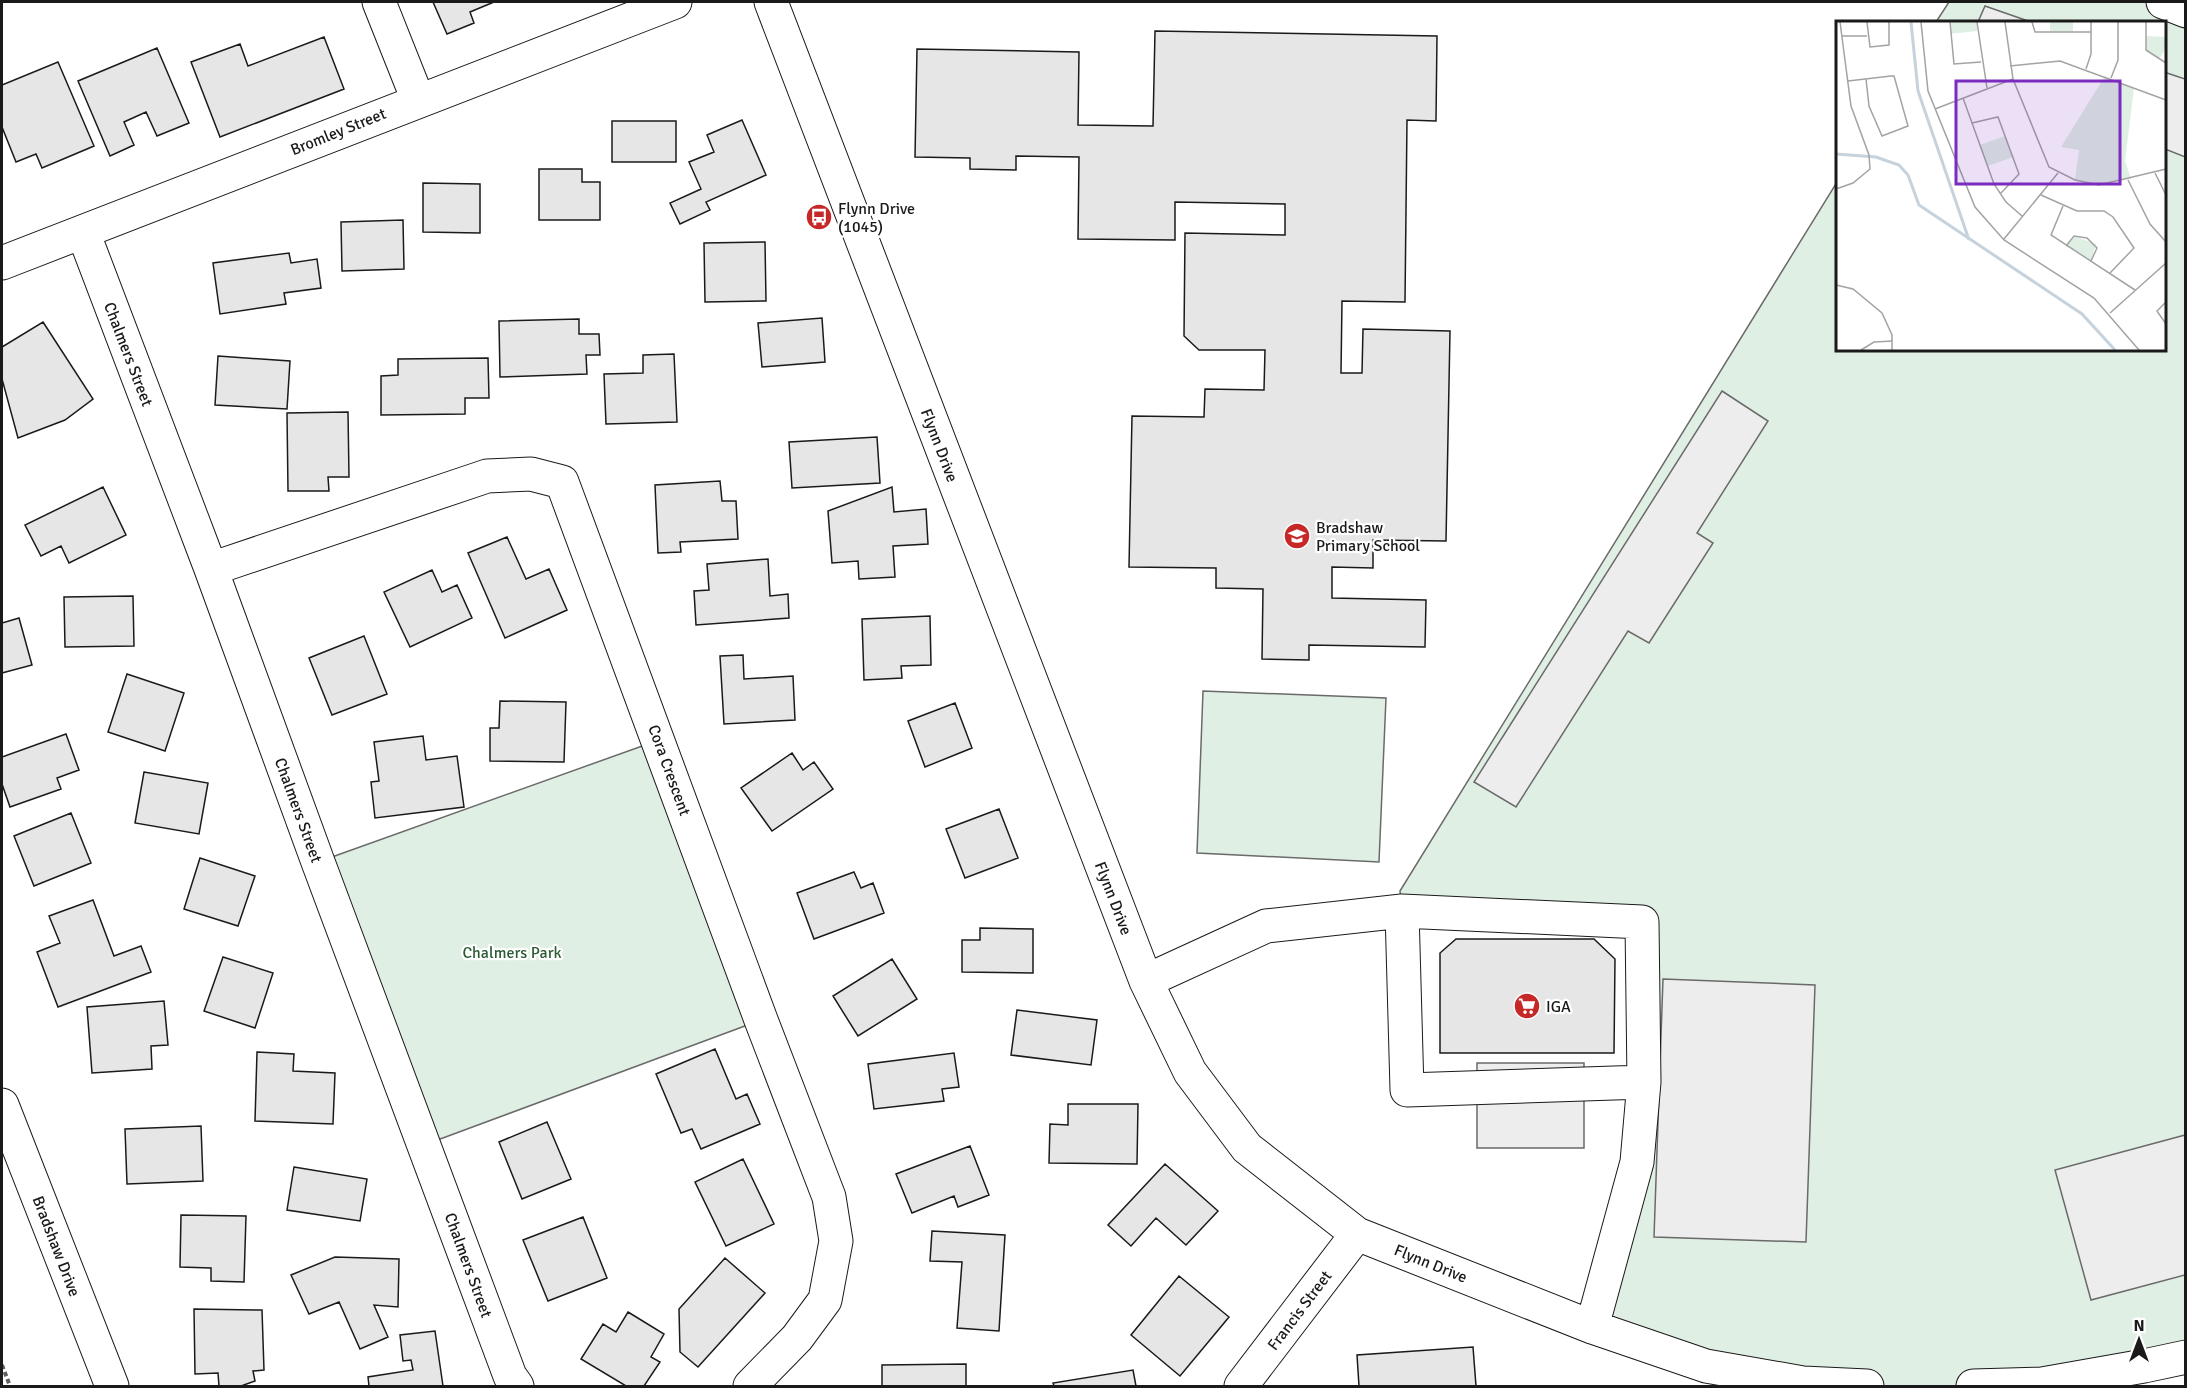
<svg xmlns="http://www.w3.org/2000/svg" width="2187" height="1388" font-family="Signika,sans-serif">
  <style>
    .green { fill: #e0efe3; stroke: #6a6a6a; stroke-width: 1.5 }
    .parking { fill: #ededed; stroke: #6a6a6a; stroke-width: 1.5 }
    .building { fill: #e6e6e6; stroke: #1a1a1a; stroke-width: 1.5 }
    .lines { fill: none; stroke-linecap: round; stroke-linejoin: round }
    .minor-casing { stroke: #1a1a1a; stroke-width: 35 }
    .path { stroke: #5f5f5f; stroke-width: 4; stroke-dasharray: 4.5 3; stroke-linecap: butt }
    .minor { stroke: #fff; stroke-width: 33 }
    .labels { text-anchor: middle; stroke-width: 4.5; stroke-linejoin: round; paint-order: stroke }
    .street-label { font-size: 16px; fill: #1a1a1a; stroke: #fff }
    .poi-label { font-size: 16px; fill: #1a1a1a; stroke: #fff; text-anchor: start }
    .park-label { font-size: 16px; fill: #2b5a34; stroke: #fff }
    .inset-river { fill: none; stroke: #c6d2dc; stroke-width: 3 }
    .inset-road { fill: none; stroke: #a3a3a3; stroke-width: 1.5 }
    .view { fill: #7b2cbf; fill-opacity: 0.15; stroke: #7b2cbf; stroke-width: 3 }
    .inset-edge { fill: none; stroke: #1a1a1a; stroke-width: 3 }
  </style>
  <rect width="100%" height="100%" fill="#fff"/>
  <path class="green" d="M1949,2H2163L2185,11V1357L1973,1386H1867L1592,1327L1637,1162L1642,922L1402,911L1400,891L1837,182L1838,350H2164V22H1936Z
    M1203,691L1386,698L1379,862L1197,853Z
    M659,740L761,1020L424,1145L318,862Z"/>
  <path class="parking" d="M1985,6L2031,22H1978Z
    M2164,72L2185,79V157L2165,149Z
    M1722,391L1768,421L1697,533L1713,543L1649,643L1628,631L1516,807L1474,782Z
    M1663,979L1815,985L1806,1242L1654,1237Z
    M1477,1063H1584V1148H1477Z
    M2185,1135V1275L2091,1300L2055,1170Z"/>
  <path class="building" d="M433,2H494L470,12L474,23L447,34Z
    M1155,31L1437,36L1436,121L1407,120L1405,302L1342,301L1341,373H1362L1363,329L1450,331L1446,541L1373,540V568L1332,567V598L1426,600L1425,647L1309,645V660L1262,659L1263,589L1216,588V568L1129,567L1132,416L1204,417L1205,389L1264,390L1265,350H1199L1184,336L1185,233L1285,235V204L1175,202V240L1078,239L1079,157L1016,156V170L970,169V158L915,157L917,49L1079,52L1078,125L1153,126Z
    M324,37L344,89L220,137L191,62L240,44L248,66Z
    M157,48L189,123L157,136L146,112L124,122L134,145L110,156L78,81Z
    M58,62L94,146L42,168L36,154L16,162L2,127V85Z
    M742,120L766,175L706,202L710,210L680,224L670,203L701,189L689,162L714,152L707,135Z
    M612,121H676V162H612Z
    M539,169H582V182H600V220H539Z
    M423,183L480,184V233L423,232Z
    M403,220L404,269L342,271L341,222Z
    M765,242L766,301L705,302L704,243Z
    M289,253L291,263L317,259L321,288L284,293L286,304L220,314L213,263Z
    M822,318L825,362L762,367L758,323Z
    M579,319V334H599L600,355H586L587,374L500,377L499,321Z
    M43,322L93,399L65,420L18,438L2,379V347Z
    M674,354L677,422L606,424L604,374L643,373V355Z
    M218,356L290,361L287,409L215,405Z
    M488,358L489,398H465V414L381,415V376L398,375V359Z
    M348,412L349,477H328L329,491H288L287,413Z
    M877,437L880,483L792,488L789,442Z
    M720,481L722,501H736L738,539L680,542L681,552L658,553L655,485Z
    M103,487L126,535L69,563L61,546L41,556L25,525Z
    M892,487L894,512L926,509L928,544L893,546L895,577L859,579L858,561L832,563L828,511Z
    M507,537L526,579L549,569L567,610L505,638L468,553Z
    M768,559L770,596L788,594L789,618L696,625L694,591L709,590L707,564Z
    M432,570L442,592L457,585L472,618L410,647L384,592Z
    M133,596L134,646L65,647L64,597Z
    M930,616L931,665L901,666L902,678L864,680L862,619Z
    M19,618L32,665L2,673V623Z
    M364,636L387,694L332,715L309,658Z
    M743,655L744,679L793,676L795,720L724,724L720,656Z
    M127,674L184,693L165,751L108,732Z
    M500,701L566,702L564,762L490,761V728H499Z
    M955,703L972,748L925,767L908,721Z
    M66,734L79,770L57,778L61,789L10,807L2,784V757Z
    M423,736L426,760L457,756L464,807L375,818L371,782L379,781L374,742Z
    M792,753L803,770L814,762L833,789L772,831L741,788Z
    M144,772L208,783L199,834L135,823Z
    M999,809L1018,858L965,878L946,829Z
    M71,813L91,863L34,886L14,836Z
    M200,858L255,876L238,926L184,909Z
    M854,872L861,888L873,883L884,913L814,939L797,893Z
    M93,900L114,956L141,946L151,972L58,1007L37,952L60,943L49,916Z
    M980,928L1033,929V973L962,972V940H980Z
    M1456,939H1594L1615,959L1614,1053H1440V953Z
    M223,957L273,973L255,1028L204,1011Z
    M892,959L917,999L858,1036L833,996Z
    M164,1001L168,1045L151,1046L152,1069L92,1073L87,1007Z
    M1017,1010L1097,1020L1091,1065L1011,1055Z
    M715,1049L736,1099L747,1094L760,1124L701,1149L692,1129L681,1133L656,1074Z
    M257,1052L294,1054L293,1071L335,1073L333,1124L255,1121Z
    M954,1053L959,1087L942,1089L944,1101L874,1109L868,1064Z
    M1068,1104H1138L1137,1164L1049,1163L1050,1124L1068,1125Z
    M547,1122L571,1179L522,1199L499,1142Z
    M201,1126L203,1181L127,1184L125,1129Z
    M970,1146L989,1195L958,1207L954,1196L912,1213L896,1174Z
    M743,1159L774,1224L726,1246L695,1182Z
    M1165,1164L1218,1211L1186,1245L1156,1218L1131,1246L1108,1225Z
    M294,1167L367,1179L360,1221L287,1210Z
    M181,1215L246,1216L244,1282L211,1281V1268L180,1267Z
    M583,1217L607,1278L548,1301L523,1240Z
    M932,1231L1005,1235L999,1331L957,1328L962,1262L930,1261Z
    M335,1257L399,1259L398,1307L374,1305L388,1337L360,1349L339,1302L309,1314L291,1275Z
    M725,1258L765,1293L698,1367L680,1352L679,1309Z
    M1179,1276L1229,1317L1180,1376L1131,1335Z
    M194,1309L262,1310L264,1370L253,1371L255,1381L241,1386H219L218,1373L195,1374Z
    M628,1312L664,1334L651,1357L660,1362L644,1386H626L581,1359L603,1324L616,1332Z
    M435,1331L443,1386H369L368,1377L413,1370L411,1360L403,1361L400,1335Z
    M1473,1347L1476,1386H1359L1357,1355Z
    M966,1364V1386H882V1365Z
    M1133,1370L1136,1386H1054L1053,1383Z"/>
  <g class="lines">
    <defs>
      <path id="minor" d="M379,2L418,100
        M771,2L1146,981L1190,1072L1247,1148L1357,1234L1592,1327L1706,1366L1803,1383L1867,1386
        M2163,2L2186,11
        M83,232L211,569L318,862L510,1376L517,1386
        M2,263L675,2
        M211,569L487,476L531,474L562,482L761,1020L829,1197L836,1241L825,1300L797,1338L750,1386
        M1402,911L1407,1090L1644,1082
        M1146,981L1266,926L1402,911L1642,922L1644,1082L1637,1162L1592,1327
        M2,1105L112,1386
        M1241,1386L1357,1234
        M1973,1386L2042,1384L2144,1366L2186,1357"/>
    </defs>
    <use href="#minor" class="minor-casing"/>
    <path class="path" d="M2,1365L10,1386"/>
    <use href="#minor" class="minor"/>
  </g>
  <defs>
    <symbol id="bus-disc" viewBox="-11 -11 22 22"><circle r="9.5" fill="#c62828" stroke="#fff"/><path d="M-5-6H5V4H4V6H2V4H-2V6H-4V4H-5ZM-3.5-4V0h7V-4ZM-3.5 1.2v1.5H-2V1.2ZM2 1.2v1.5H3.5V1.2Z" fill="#fff"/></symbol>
    <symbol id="school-disc" viewBox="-11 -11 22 22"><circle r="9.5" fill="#c62828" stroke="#fff"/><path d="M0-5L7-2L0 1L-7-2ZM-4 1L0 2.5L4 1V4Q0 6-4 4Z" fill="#fff"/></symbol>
    <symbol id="supermarket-disc" viewBox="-11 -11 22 22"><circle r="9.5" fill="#c62828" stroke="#fff"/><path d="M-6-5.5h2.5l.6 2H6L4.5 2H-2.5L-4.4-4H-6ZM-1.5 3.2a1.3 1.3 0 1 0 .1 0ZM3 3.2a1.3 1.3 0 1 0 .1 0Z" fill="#fff"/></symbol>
  </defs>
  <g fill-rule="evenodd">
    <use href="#bus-disc" x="804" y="202" width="30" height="30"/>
    <use href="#school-disc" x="1282" y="521" width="30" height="30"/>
    <use href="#supermarket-disc" x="1512" y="991" width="30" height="30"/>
  </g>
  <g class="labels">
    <g class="street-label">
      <text transform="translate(338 131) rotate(-22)" y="6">Bromley Street</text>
      <text transform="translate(129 354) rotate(69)" y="6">Chalmers Street</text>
      <text transform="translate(940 445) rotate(69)" y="6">Flynn Drive</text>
      <text transform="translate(670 770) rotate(70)" y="6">Cora Crescent</text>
      <text transform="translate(299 810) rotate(70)" y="6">Chalmers Street</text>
      <text transform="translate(1114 898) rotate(69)" y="6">Flynn Drive</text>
      <text transform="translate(57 1246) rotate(69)" y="6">Bradshaw Drive</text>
      <text transform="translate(1431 1263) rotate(22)" y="6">Flynn Drive</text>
      <text transform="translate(469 1265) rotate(70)" y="6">Chalmers Street</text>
      <text transform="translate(1299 1310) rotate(-53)" y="6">Francis Street</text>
    </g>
    <g class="poi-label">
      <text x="838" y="214">Flynn Drive<tspan x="838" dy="18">(1045)</tspan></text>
      <text x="1316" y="533">Bradshaw<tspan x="1316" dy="18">Primary School</tspan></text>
      <text x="1546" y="1012">IGA</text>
    </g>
    <g class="park-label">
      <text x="512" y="958">Chalmers Park</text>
    </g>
  </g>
  <g transform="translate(1836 21)">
    <rect width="330" height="330" fill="#fff"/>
    <path d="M114,1H141V10L114,13ZM214,1H237V11H214ZM310,15L330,16V27L323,38L311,31ZM269,55L298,67L289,140L295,158L263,164L239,159L243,129L225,126ZM169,115L177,136L152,145L144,124ZM238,215L260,223L255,240L230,225Z" fill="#e0efe3"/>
    <path class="inset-river" d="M75,1L82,70L133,219M0,133L40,136L63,144L72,154L83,184L246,293L279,329"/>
    <path class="inset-road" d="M31,1L34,26L53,24V1M85,1L92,70L139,186L168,219L258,277L303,329M114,1L118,43L145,41M141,1L151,67M169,1L177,58L213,146L239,159L263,164L330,148M196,1L199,11H255M310,1V29L330,42M6,15H31M174,45L224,40L330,79M250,48L255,33V1M275,57L282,39V1M12,60L55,55H58L72,105L46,115L33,85L30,58M127,77L158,163L170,181L186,195M99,88L177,58M136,102L162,96L183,153L165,172M319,152L330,174M292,159L314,203L330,221M0,168L17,162L34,148L33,134L15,85L4,1M205,174L241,190H268L277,196L298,227L274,252M227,185L215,214L299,269M168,218L222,152M230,225L238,215L251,217L261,227L255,240M0,264L17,268L46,292L56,314V329M330,281L321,290L330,303M274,292L330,242M25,329L38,321L57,320"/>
    <path class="view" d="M120,60H284V163H120Z"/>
    <rect width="330" height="330" class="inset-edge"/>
  </g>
  <rect width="2187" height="1388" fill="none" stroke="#1a1a1a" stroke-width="6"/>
  <g transform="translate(2139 1340)" stroke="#ffffff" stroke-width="4.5" paint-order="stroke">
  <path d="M0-4.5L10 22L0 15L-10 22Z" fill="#1a1a1a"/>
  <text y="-9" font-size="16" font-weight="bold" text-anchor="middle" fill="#1a1a1a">N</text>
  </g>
</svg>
